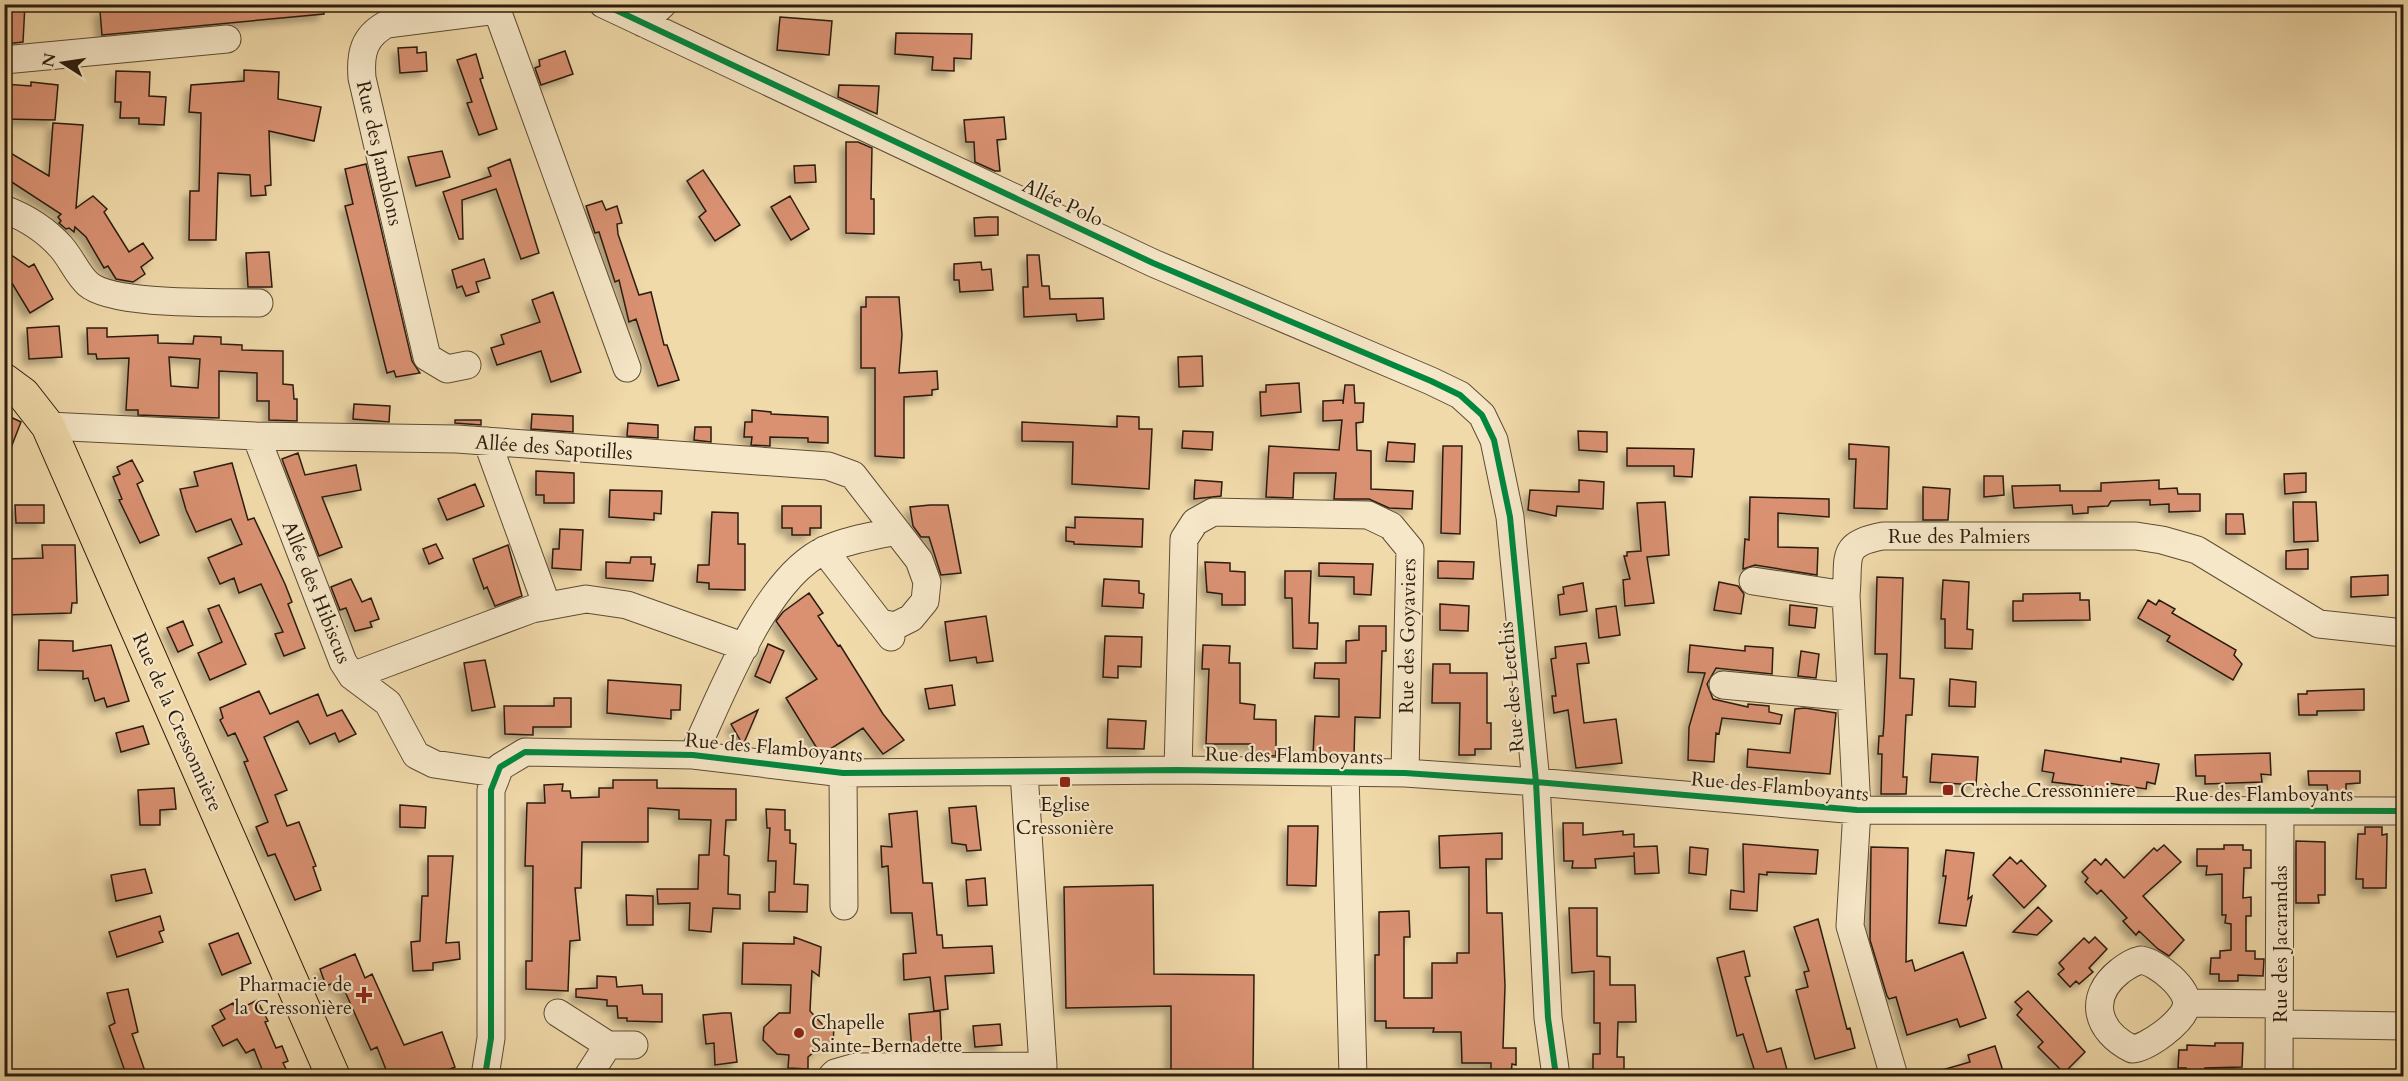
<svg xmlns="http://www.w3.org/2000/svg" width="2408" height="1081" font-family="Cardo,serif">
  <style>
    .building { fill: #d99172; stroke: #2c1c0e; stroke-width: 1.5; fill-rule: evenodd; filter: url(#shadow) }
    .lines { fill: none; stroke-linecap: round; stroke-linejoin: round }
    .minor-casing { stroke: #5d4c35; stroke-width: 29 }
    .major-casing { stroke: #2c1c0e; stroke-width: 35 }
    .minor { stroke: #f6e7c8; stroke-width: 27 }
    .major { stroke: #f1daaa; stroke-width: 33 }
    .cycleway-casing { stroke: #f6e7c8; stroke-width: 10 }
    .cycleway { stroke: #00873e; stroke-width: 6 }
    .poi-dot { fill: #8f2418; stroke: #f6e7c8; stroke-width: 2 }
    .labels { text-anchor: middle; stroke-width: 4.5; stroke-linejoin: round; paint-order: stroke }
    .street-label { font-size: 20px; fill: #2c1c0e; stroke: #f6e7c8 }
    .poi-label { font-size: 20px; fill: #2c1c0e; stroke: #f6e7c8; text-anchor: start }
  </style>
  <defs>
    <filter id="shadow"><feDropShadow dx="-5.5" dy="5.5" stdDeviation="3" flood-color="#0004"/></filter>
  </defs>
  <rect width="100%" height="100%" fill="#f1daaa"/>
  <filter id="stains"><feTurbulence type="fractalNoise" baseFrequency=".00333" numOctaves="4"/><feColorMatrix values="0 0 0 0 .2 0 0 0 0 .09 0 0 0 0 .02 0 0 0 .5 -.17"/></filter>
  <radialGradient id="worn" r=".72"><stop offset=".6" stop-color="#630" stop-opacity="0"/><stop offset="1" stop-color="#630" stop-opacity=".3"/></radialGradient>
  <path class="building" d="M4,4H25L23,42L4,44Z
    M181,4H248V10L269,4H323L324,14L102,35L100,11L134,6L135,11Z
    M780,17L832,21L829,55L777,50Z
    M896,33L972,34L971,59L954,58V71L932,70L933,57L895,54Z
    M417,47V53L426,52L427,71L400,73L398,48Z
    M565,51L573,74L541,85L535,68L540,66L539,60Z
    M476,54L483,78L480,79L497,129L479,135L467,103L472,102L457,60Z
    M244,70L279,72L278,99L321,107L314,141L269,131L271,185L265,186L266,195L251,196L250,175L218,173L216,240H189L190,191H199L201,113L189,112L191,85L244,81Z
    M116,71L150,72L149,96L166,97L164,125L139,124V118H120L121,102H115Z
    M31,82L58,85L55,120L4,119V84L31,86Z
    M839,85L879,86L877,114L838,97Z
    M1004,117L1006,139L997,140L1000,171H995L975,162L974,142H966L964,120Z
    M53,123L83,125L76,208L93,196L107,209L104,212L129,252L143,243L153,258L141,267L145,274L133,282L116,279L108,266L104,268L86,237L75,227L74,232L69,228L66,229L59,223L61,221L58,217L61,214L4,177V149L49,176Z
    M846,142H858L872,148L871,199H874V234L846,233Z
    M442,151L450,177L416,186L408,157Z
    M510,159L539,253L521,259L496,189L462,200L463,239H459L443,192L491,176L488,168Z
    M366,164L412,361L420,373L396,377L394,371L387,373L345,206L353,204L345,169Z
    M815,165L816,182L795,183L794,166Z
    M703,170L740,225L715,241L699,217L706,211L687,181Z
    M790,196L809,229L791,240L771,207Z
    M602,201L606,210L617,206L622,223L617,224L618,234L639,295L651,292L664,345H667L679,380L658,386L636,319L629,322L619,280L615,282L599,232L595,233L586,206Z
    M988,217H998V235L975,236L974,218Z
    M4,250L29,267L34,264L53,299L30,313L4,270Z
    M269,252L272,287H248L246,253Z
    M1027,255H1039L1042,286H1049L1050,299L1103,298L1104,319L1077,321L1076,314L1024,317L1023,287H1028Z
    M484,259L490,278L476,282L479,292L466,296L462,286L457,288L452,270Z
    M981,262L982,270L991,269L993,290L960,292L959,280H954V264Z
    M553,292L581,372L551,382L541,351L497,365L491,348L504,344L501,335L540,322L532,300Z
    M866,297H899L902,335L899,373L937,371L938,389L932,390V395L904,397V458L875,456V368H861V307H866Z
    M59,326L62,357L29,359L27,328Z
    M87,328H107V337L158,335V343L193,344L194,336L221,337V344L242,345V350L283,351V384L293,385L294,399H297V421L269,420V401H257V373L219,371V418L138,415V410H126L129,358L97,359L96,354H88ZM169,357L200,359L198,388L171,386Z
    M1202,356L1203,386L1179,387L1178,357Z
    M1299,383L1301,412L1261,416L1260,392H1266V385Z
    M1345,385H1354L1355,403H1364L1363,422L1356,423L1357,450L1371,451V489L1413,491L1412,509L1389,508L1369,499H1334L1336,473H1294L1293,498L1266,497L1269,446L1339,450L1342,420L1323,421V401L1343,400V404Z
    M354,404L390,406L389,422L353,419Z
    M752,410L771,412V414L828,417V443L808,442V438L770,437V446L751,445L752,437H744L745,422H752Z
    M4,414L21,422L5,463H4Z
    M532,414L573,416V432L531,429Z
    M1117,416L1139,417V429H1152L1149,489L1072,484L1073,442L1022,441V422L1117,427Z
    M455,420H481V425L455,423Z
    M628,423L658,425V438L627,436Z
    M695,427H711V442L694,440Z
    M1183,431L1213,432L1212,450L1182,448Z
    M1578,431L1607,432V452L1579,450Z
    M1388,442L1415,444L1414,462L1386,461Z
    M1849,444L1889,447L1887,509L1854,508L1856,459H1849Z
    M1443,446H1462L1460,534L1441,533Z
    M1627,448L1694,449L1692,477L1674,476V466H1627Z
    M298,453L305,475L356,465L361,490L322,497L342,547L319,556L282,459Z
    M132,460L143,481L137,484L159,535L140,543L119,500L122,499L113,477L120,474L117,467Z
    M232,463L248,520L254,518L285,584L292,602L288,604L305,648L284,656L275,634L283,632L261,584L239,593L234,578L220,584L208,558L242,544L231,519L196,532L186,510L180,489L198,486L194,472Z
    M536,471L574,473V503H544V495H536Z
    M2306,473V492L2285,494L2284,474Z
    M1984,476H2003L2004,495L1984,497Z
    M1195,480L1222,482L1221,496L1194,499Z
    M1579,480L1604,482L1603,509L1557,506L1556,516L1528,510L1530,490L1579,492Z
    M2159,480V489L2177,488L2178,494H2200V511L2169,512V504L2150,505V500H2141L2111,501L2108,506L2088,507V513L2073,514L2072,505L2014,508L2012,486L2060,485V491H2101V483Z
    M475,484L484,506L447,520L438,499Z
    M1923,487L1950,489L1948,520H1923Z
    M610,490L662,491L661,514L654,513V520L609,517Z
    M1750,497L1829,499V517L1778,513V547L1818,548L1817,575L1755,565L1743,569L1745,539L1749,540Z
    M1665,502L1669,555L1647,557L1654,603L1625,606L1623,580L1630,579L1624,556H1627V552L1641,551L1637,503Z
    M2293,502H2316L2318,541L2294,542Z
    M15,505H44V523H16Z
    M930,505H948L961,573L941,575L929,537H921L913,526L910,507Z
    M782,506H821V528H810V535H792V528H782Z
    M712,512L738,513V544H745V590L709,589V583L697,582L698,565H709Z
    M2226,514H2243L2245,534H2226Z
    M1075,517L1143,519L1142,547L1074,544V542L1066,541V527L1075,528Z
    M560,529L583,530L581,570L552,568L553,549H559Z
    M436,544L443,558L429,564L423,549Z
    M42,545H75L77,603H72L71,613L4,615V559L43,558Z
    M508,545L522,596L495,606L487,587L484,589L473,559Z
    M2308,549V569H2286V551Z
    M631,557H651V564H655L653,581L606,578V562L630,563Z
    M1438,561L1474,562L1473,579L1438,578Z
    M1205,562L1230,563V571L1245,572V605H1222V594L1207,592Z
    M1319,563L1373,564L1371,595L1354,594V577L1319,576Z
    M1285,571H1311L1309,623H1318L1317,649L1293,648L1292,598H1285Z
    M2388,575V595L2351,597V577Z
    M1877,577L1903,578L1900,678L1914,679L1912,715H1906L1903,777H1907L1906,794H1881L1882,754H1878L1879,736H1883L1884,723L1887,654H1875Z
    M351,579L362,602L371,598L379,619L370,622L372,627L355,631L346,608L340,610L331,587Z
    M1104,579L1139,581V593L1144,594L1143,608L1102,606Z
    M1943,580L1969,582L1967,629L1973,630L1972,649L1945,648V619H1941Z
    M1719,582L1738,586L1744,594L1741,614L1714,610Z
    M1583,583L1587,611L1560,615L1558,595L1564,594L1563,587Z
    M809,593L823,613L818,616L838,646L840,645L883,714L904,740L883,754L863,728L821,755L786,698L817,679L776,621L783,612Z
    M2080,593V600H2089L2090,620L2013,621V601H2023V594Z
    M2148,600L2156,605L2159,600L2175,609L2172,613L2236,650L2234,655L2242,664L2233,680L2167,641L2170,636L2138,618Z
    M1440,604L1469,606L1468,631L1440,630Z
    M219,605L246,664L210,680L198,653L222,642L208,609Z
    M1790,605L1817,608L1815,628L1789,625Z
    M1616,606L1620,635L1599,638L1596,609Z
    M986,616L993,661L977,663L976,657L950,661L945,622Z
    M183,621L193,645L178,652L167,628Z
    M1359,626H1386V651H1382L1380,718L1355,717L1354,757L1313,755L1315,716L1339,717V679L1314,678L1315,663H1346V641L1359,640Z
    M1105,636L1142,637L1141,667L1118,666V678L1103,677Z
    M39,640L73,641V651L111,645L129,701L107,707L104,698L95,701L88,678L83,679V671L38,670Z
    M1586,643L1589,663L1577,664L1584,723L1616,719L1622,763L1576,768L1568,710L1554,713L1552,696H1556L1551,659L1556,658L1555,647Z
    M768,644L784,651L770,683L755,676Z
    M1203,645L1230,646L1229,663H1240V703L1255,705L1254,719L1276,720V756L1254,755V744H1206L1209,669H1202Z
    M1690,645L1745,651V646L1773,648L1772,674L1716,668L1707,684L1713,699L1748,707V704L1769,706V712L1782,715L1780,724L1722,718L1719,734L1716,733L1714,762L1688,760L1689,727L1705,673L1688,672Z
    M1801,651L1819,654L1816,678L1798,676Z
    M485,660L495,707L472,711L464,663Z
    M1433,664H1450V673H1487V723H1491V749H1475V755H1459L1460,703H1432Z
    M1950,679L1976,682L1975,707L1949,706Z
    M608,680L681,685L680,710H671V719L607,713Z
    M952,685L955,705L929,709L925,689Z
    M2364,689V710L2317,711V715H2299L2298,694H2307V691Z
    M259,691L270,714L318,694L327,716L342,710L356,734L339,742L335,733L310,744L298,721L264,737L287,790L275,795L287,826L299,822L316,866L313,867L321,890L295,900L275,854L268,856L256,827L268,822L244,762L248,761L235,733L228,736L220,720L223,718L220,708Z
    M554,698H571V727H533V735L505,734L504,706H554Z
    M1805,708L1836,713L1830,774L1747,767L1748,749L1790,753L1795,709Z
    M758,710L743,745L731,724Z
    M1108,719L1146,721L1144,749L1107,748Z
    M143,726L149,744L121,752L116,733Z
    M2045,750L2121,762V758L2159,764L2155,784L2147,782L2146,789L2109,783L2108,789L2052,782L2054,773L2042,771Z
    M2270,753L2271,775L2261,774L2262,782L2205,784V776H2196L2195,755Z
    M1932,754L1978,757L1976,785L1930,782Z
    M2308,771H2360V783L2346,784V793L2328,794L2327,785H2309Z
    M613,780H657V788L736,789V820H726L724,855L729,856L728,894L740,895V909L713,908L711,932L689,930L690,903L658,904L657,889H698L699,855H709L711,820L679,819V810L648,808V842H582L581,888H575L580,940L570,941L568,991L526,989V961H532L533,866H525L527,803H545L544,785L563,784L562,791H570L571,798L599,797V788H613Z
    M174,788L176,809L160,810V825H140L138,790Z
    M400,805L426,807L425,828L400,827Z
    M976,806L981,850L967,851L966,845L952,843L949,808Z
    M766,809L785,810V830H790V843L796,844L794,884L808,885L807,912L769,911V892H775L776,861H768L770,828H767Z
    M917,811L923,883H932L937,935H942L943,948L992,946L994,973L945,976L948,1009L934,1011L930,977L904,980L903,954L916,953L912,913H891L888,866L882,867L881,846L892,847L889,814Z
    M1563,823H1583V835L1623,831V835L1634,834V847L1657,846L1659,873L1635,874L1634,852V856L1595,859L1596,868H1572L1573,861H1564Z
    M1288,826H1318L1316,886L1287,885Z
    M2365,827H2382V835L2387,834L2386,888H2363V879H2356L2358,834H2365Z
    M1502,833V859H1486L1487,913H1502L1505,986L1503,1048H1516V1065L1512,1064L1511,1074H1491V1063H1462L1461,1032H1433L1434,1028H1386V1021H1375V955H1379V912L1409,911L1410,937H1404V998H1432V963H1457V953H1469V867L1440,868L1439,836Z
    M2296,841L2325,842V895H2318L2319,903H2296Z
    M1743,844L1818,850L1816,874L1767,872V875L1759,874L1757,911L1730,909L1731,890L1744,892Z
    M2164,845L2181,862L2143,896L2184,940L2169,956L2158,949L2139,931L2136,935L2123,921L2127,918L2101,890L2097,894L2085,882L2088,878L2082,872L2095,859L2101,865L2106,859L2124,878L2154,848L2157,851Z
    M2224,845H2243V850H2251V868H2244L2243,898L2251,897V916H2246V951H2255V959H2264L2263,976L2238,975V981H2219V974H2210L2211,958H2220V951L2231,950V924L2225,923L2226,915H2222V874L2206,875L2207,866H2197V849H2224Z
    M1690,847L1708,849L1706,875L1689,873Z
    M1871,847L1908,848L1906,962L1912,960L1915,971L1963,952L1986,1018L1960,1027L1957,1019L1907,1035L1896,997L1889,999L1887,996L1870,940Z
    M1946,850L1974,853L1968,899L1972,896L1966,926L1939,923L1946,876H1943Z
    M428,856H453L446,943L459,942L460,959L433,963V970L413,971L411,942L420,941L422,896H428Z
    M2010,857L2017,864L2021,860L2046,886L2024,908L1993,875Z
    M145,869L152,893L116,901L111,875Z
    M985,878L987,905L968,906L966,880Z
    M1153,885L1154,974L1254,975L1253,1074L1171,1073V1006L1066,1008L1064,887Z
    M626,895L653,896V925H627Z
    M2038,907L2052,921L2037,935L2013,932Z
    M1569,908H1597V956L1610,957V985H1635L1636,1022H1618L1617,1057H1624V1071L1593,1070V1054H1600V1023H1594V971L1572,973Z
    M160,916L164,930L159,932L163,942L117,957L109,932Z
    M1818,919L1847,1029L1850,1028L1855,1048L1815,1059L1796,990L1808,987L1804,972L1809,971L1794,927Z
    M238,933L251,963L222,975L209,944Z
    M794,937L821,947L819,976L812,971L810,1011L823,1025H834L833,1045H822L808,1057V1069L788,1068L789,1055L777,1054L763,1040L764,1027L779,1013H790L791,985L742,984L743,943L794,944Z
    M2095,937L2107,949L2089,968L2093,972L2079,984L2076,981L2070,987L2058,974L2064,969L2059,963L2084,938L2089,943Z
    M1744,951L1750,976L1745,977L1767,1052L1781,1048L1789,1077H1773L1771,1070L1756,1075L1743,1034L1737,1036L1717,958Z
    M355,954L365,978L372,974L404,1045L442,1032L455,1067L431,1077H389L377,1047L371,1050L343,987L339,989L336,982L326,986L320,969Z
    M597,976L616,977L617,987L642,985L643,994H662V1022L627,1021V1018H618L617,1006H607V1000L576,997V989L597,988Z
    M128,989L138,1032L132,1034L147,1077H127L109,1026L115,1023L107,993Z
    M2028,991L2085,1052L2064,1073L2038,1047L2043,1042L2017,1015L2022,1009L2015,1002Z
    M257,1000L268,1021L265,1022L276,1048L282,1046L288,1061L283,1063L288,1073L265,1077L254,1049L246,1053L237,1039L223,1046L212,1026L225,1019L220,1010L233,1003L237,1011Z
    M940,1011L942,1051H912L909,1014Z
    M723,1013H731L737,1062L715,1065L714,1043L706,1044L703,1015Z
    M1000,1024L1002,1045L975,1047L973,1026Z
    M2215,1043H2243L2242,1067L2205,1068V1074H2186V1068H2178L2179,1050H2187V1045L2215,1046Z
    M1995,1046L2003,1071L1986,1077H1936L1935,1072L1970,1062L1968,1055Z"/>
  <g class="lines">
    <defs>
      <path id="minor" d="M603,4L1153,263L1431,381L1460,395L1482,415L1494,440L1510,517L1536,782L1548,1018L1556,1076
        M497,10L627,368
        M643,23L663,4
        M4,60L227,39
        M4,209C25,217 46,230 61,247C71,258 77,274 88,284C113,306 223,302 259,303
        M467,365L447,369L427,357L362,78C360,53 364,36 387,24L497,10L499,4
        M48,426L256,436L457,439L828,466L853,475L919,560L927,582L925,601L911,618L895,626L880,623
        M256,436L343,662L352,676L388,703L416,755L434,764L495,773
        M487,441L547,606
        M824,550L891,637
        M1753,581L1846,595
        M352,676L532,609L586,599L627,605L745,647
        M1723,685L1851,697
        M693,755C722,695 764,578 825,550C847,540 873,536 896,531
        M1178,770L1184,539L1195,522L1213,512L1368,515L1391,526L1410,549L1405,773
        M843,773L844,906
        M1345,773L1353,1076
        M2141,960C2156,962 2191,989 2186,1007C2182,1023 2147,1048 2132,1049C2096,1031 2087,997 2120,971C2127,966 2132,962 2141,960Z
        M2187,1003L2279,1004
        M558,1013L608,1045H634
        M2279,1024L2404,1026
        M485,1076L491,1038V790L500,767L525,752L693,755L843,773L1178,770L1405,773L1536,782L1857,810L2404,811
        M588,1076L608,1045
        M832,1076L835,1073L856,1067L1043,1066L1024,772
        M1894,1076L1850,926L1857,810L1846,595C1850,559 1838,544 1883,536H2136L2162,540L2197,550L2319,624L2404,633
        M2279,1076L2280,811"/>
      <path id="major" d="M4,380L23,394L48,426L333,1076"/>
    </defs>
    <use href="#minor" class="minor-casing"/>
    <use href="#major" class="major-casing"/>
    <use href="#minor" class="minor"/>
    <use href="#major" class="major"/>
    <defs>
      <path id="cycleway" d="M603,4L1153,263L1431,381L1460,395L1482,415L1494,440L1510,517L1536,782L1548,1018L1556,1076
        M485,1076L491,1038V790L500,767L525,752L693,755L843,773L1178,770L1405,773L1536,782L1857,810L2404,811"/>
    </defs>
    <use href="#cycleway" class="cycleway-casing"/>
    <use href="#cycleway" class="cycleway"/>
  </g>
  <g class="poi-dot">
    <rect x="1059" y="776" width="12" height="12" rx="3"/>
    <rect x="1942" y="784" width="12" height="12" rx="3"/>
    <path d="M361 986h6v6h6v6h-6v6h-6v-6h-6v-6h6z"/>
    <circle cx="799" cy="1033" r="6"/>
  </g>
  <g class="labels">
    <g class="street-label">
      <text transform="translate(380 153) rotate(77)" y="7">Rue des Jamblons</text>
      <text transform="translate(1063 202) rotate(25)" y="7">Allée Polo</text>
      <text transform="translate(554 447) rotate(4)" y="7">Allée des Sapotilles</text>
      <text x="1959" y="543">Rue des Palmiers</text>
      <text transform="translate(317 592) rotate(68)" y="7">Allée des Hibiscus</text>
      <text transform="translate(1407 636) rotate(-89)" y="7">Rue des Goyaviers</text>
      <text transform="translate(1511 687) rotate(-95)" y="7">Rue des Letchis</text>
      <text transform="translate(178 722) rotate(66)" y="7">Rue de la Cressonnière</text>
      <text transform="translate(774 747) rotate(5)" y="7">Rue des Flamboyants</text>
      <text transform="translate(1294 755) rotate(1)" y="7">Rue des Flamboyants</text>
      <text transform="translate(1780 786) rotate(5)" y="7">Rue des Flamboyants</text>
      <text x="2264" y="801">Rue des Flamboyants</text>
      <text transform="translate(2280 944) rotate(-90)" y="7">Rue des Jacarandas</text>
    </g>
    <g class="poi-label">
      <text x="1960" y="797">Crèche Cressonniere</text>
      <text x="1065" y="811" text-anchor="middle">Eglise<tspan x="1065" dy="23">Cressonière</tspan></text>
      <text x="352" y="991" text-anchor="end">Pharmacie de<tspan x="352" dy="23">la Cressonière</tspan></text>
      <text x="811" y="1029">Chapelle<tspan x="811" dy="23">Sainte-Bernadette</tspan></text>
    </g>
  </g>
  <rect width="2408" height="1081" fill="none" stroke="#f1daaa" stroke-width="24"/>
  <rect x="6" y="6" width="2396" height="1069" fill="none" stroke="#2c1c0e" stroke-width="3"/>
  <rect x="12" y="12" width="2384" height="1057" fill="none" stroke="#2c1c0e" stroke-width="1.5"/>
  <g transform="translate(63 63) rotate(282)" stroke="#f6e7c8" stroke-width="4.5" paint-order="stroke">
  <path d="M0-4.5L10 22L0 15L-10 22Z" fill="#2c1c0e"/>
  <text y="-9" font-size="16" font-weight="bold" text-anchor="middle" fill="#2c1c0e">N</text>
  </g>
  <rect width="100%" height="100%" filter="url(#stains)"/>
  <rect width="100%" height="100%" fill="url(#worn)"/>
</svg>
